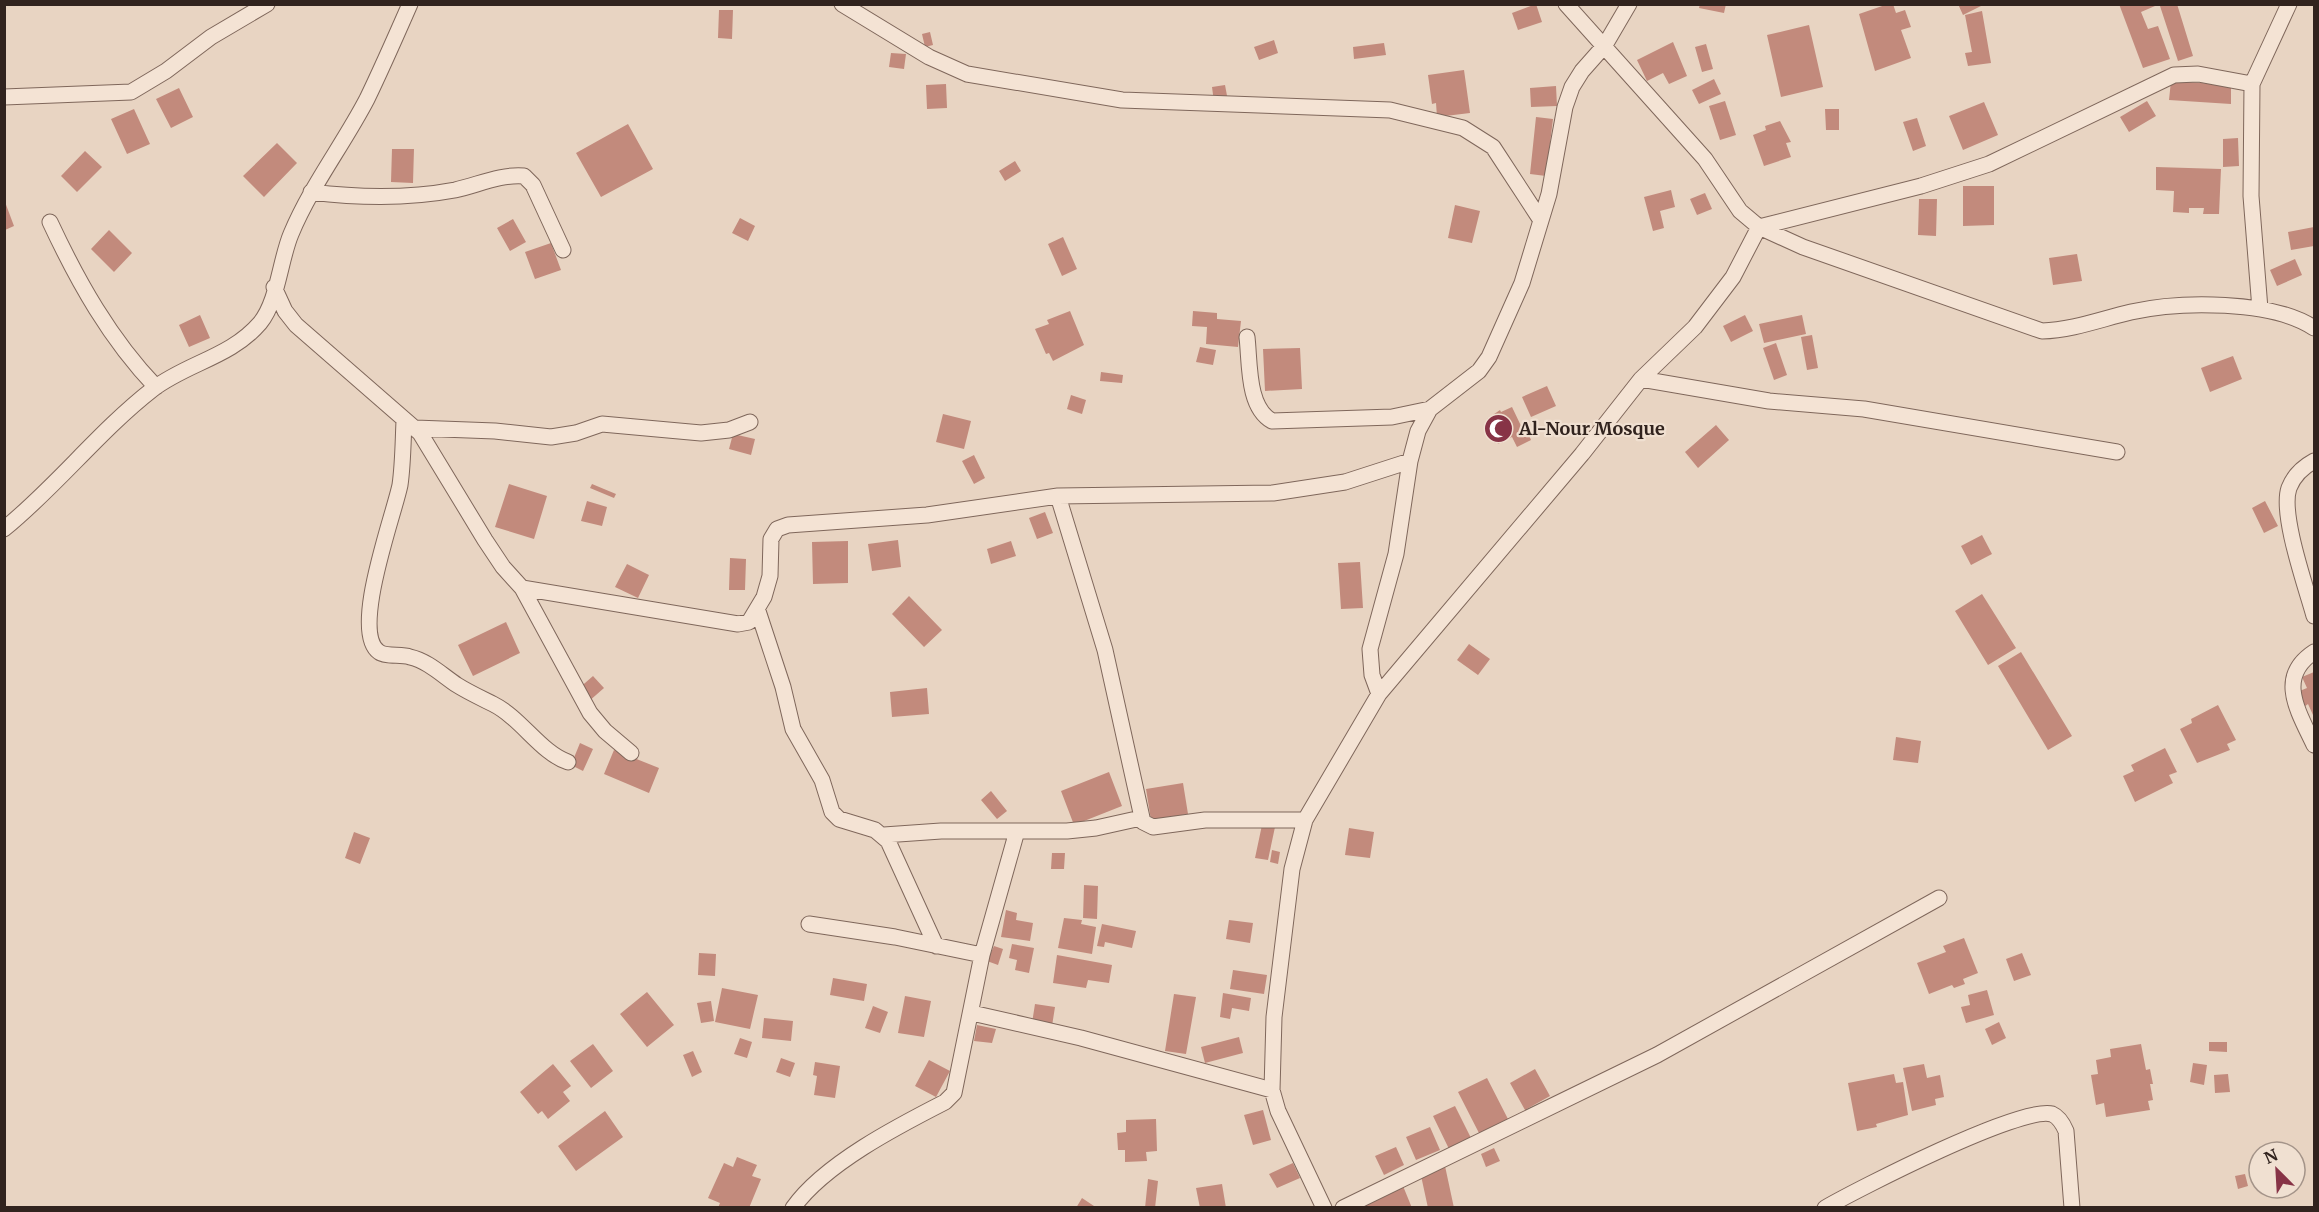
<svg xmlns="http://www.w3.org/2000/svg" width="2319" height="1212" font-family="Merriweather,serif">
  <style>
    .building { fill: #c28a7c }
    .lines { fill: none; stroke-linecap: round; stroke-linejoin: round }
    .minor-casing { stroke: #7f675b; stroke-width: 17 }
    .minor { stroke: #f4e3d4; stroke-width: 15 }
    .labels { text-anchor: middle; stroke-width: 4.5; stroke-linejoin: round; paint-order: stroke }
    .poi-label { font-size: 18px; font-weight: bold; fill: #31231e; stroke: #f0e0d1; text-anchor: start }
  </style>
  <rect width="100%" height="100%" fill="#e8d4c2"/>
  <path class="building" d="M1536,4L1542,22L1518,30L1512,13Z
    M1700,4H1726L1724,13L1699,8Z
    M1888,4H1893L1896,13L1905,10L1911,27L1901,30L1911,58L1875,71L1859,14Z
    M1958,4H1985L1963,15Z
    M2119,4H2154L2155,6L2141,12L2148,29L2158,26L2170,59L2143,68Z
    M2177,4L2193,56L2178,61L2160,6Z
    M719,10H733L732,39L718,38Z
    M1982,11L1991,63L1968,66L1965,53L1972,52L1965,15Z
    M1809,25L1823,87L1781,97L1767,35Z
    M930,32L933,45L925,47L922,34Z
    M1274,40L1278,53L1259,60L1254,47Z
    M1673,42L1687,76L1669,84L1663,73L1647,81L1637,60Z
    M1384,43L1386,55L1354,59L1353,47Z
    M1706,44L1713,69L1702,72L1695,47Z
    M891,53L906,54L904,69L889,67Z
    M1464,70L1470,113L1437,117L1436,103L1432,104L1428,75Z
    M1714,79L1721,94L1699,104L1692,90Z
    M2171,81L2231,85V104L2169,100Z
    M946,84L947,108L927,109L926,85Z
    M1225,85L1228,101L1214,102L1212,87Z
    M1556,86L1557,106L1531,107L1530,88Z
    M179,88L193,117L171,128L156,99Z
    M1725,101L1736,135L1720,140L1709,106Z
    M2147,101L2156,116L2129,132L2120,117Z
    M1984,102L1998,135L1963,150L1949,116Z
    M134,109L150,144L127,154L111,119Z
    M1825,109H1839V130H1826Z
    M1536,117L1553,119L1546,176L1530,174Z
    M1917,118L1926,146L1913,151L1903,122Z
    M1780,121L1791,142L1786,143L1791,157L1764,166L1753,135L1766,130L1765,126Z
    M628,124L653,169L601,197L576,153Z
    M2238,138L2239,166L2223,167V139Z
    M277,143L297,163L264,197L243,176Z
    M392,149H414L413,183L391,182Z
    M85,151L102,167L77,192L61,176Z
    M1015,161L1021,171L1005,181L999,171Z
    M2156,167L2221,169L2219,214H2203L2204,208H2189V213L2173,212L2174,191L2156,190Z
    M1963,186H1994V225L1963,226Z
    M1671,190L1675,207L1660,211L1664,228L1653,231L1644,197Z
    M1705,193L1712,209L1697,215L1690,199Z
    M1919,199H1937L1936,236L1918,235Z
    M5,202L14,226L5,230Z
    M1455,205L1480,211L1472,243L1448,238Z
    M740,218L755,226L748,241L732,233Z
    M513,219L526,242L510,251L497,228Z
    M2314,227V246L2291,250L2288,232Z
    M109,230L132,253L114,272L91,249Z
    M1063,237L1077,269L1062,276L1048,244Z
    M551,243L561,270L535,279L525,252Z
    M2077,254L2082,281L2053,285L2049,258Z
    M2295,259L2302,275L2277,286L2270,270Z
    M1070,311L1084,345L1053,361L1049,353L1046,354L1035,329L1049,324L1047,320Z
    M1193,311L1217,313V319L1241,321L1238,347L1206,344L1207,327L1192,326Z
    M200,315L210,338L189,347L179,325Z
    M1745,315L1753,331L1731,342L1723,326Z
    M1802,315L1806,334L1764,343L1759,324Z
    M1812,335L1818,368L1807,370L1801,337Z
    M1776,343L1787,375L1774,380L1763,348Z
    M1200,347L1216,350L1213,365L1196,362Z
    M1300,348L1302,389L1265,391L1263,349Z
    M2233,356L2242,379L2210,392L2201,368Z
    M1101,372L1123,375L1122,383L1100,381Z
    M1547,386L1556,406L1531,417L1522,397Z
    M1071,395L1086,400L1082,414L1067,409Z
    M1512,407L1523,430L1520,432L1522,436L1528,433L1531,440L1517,447L1512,437L1498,444L1487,419L1500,410L1501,412Z
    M943,414L971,421L964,449L936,442Z
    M1716,425L1729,440L1698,468L1685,452Z
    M733,434L755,439L751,455L729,449Z
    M974,455L985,478L974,484L962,461Z
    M509,484L547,496L534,539L495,527Z
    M592,484L616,494L614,498L590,488Z
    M587,501L607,507L602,526L581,521Z
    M2265,501L2278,526L2264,533L2252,508Z
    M1045,512L1053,533L1037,539L1029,518Z
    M1982,535L1992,554L1971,565L1961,546Z
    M898,540L901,567L872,571L868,544Z
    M848,541V583L813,584L812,542Z
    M1011,541L1016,556L991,564L987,549Z
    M730,558L746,559L745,590H729Z
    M1360,562L1363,608L1341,609L1338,563Z
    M627,564L649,575L638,598L615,587Z
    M1982,594L2016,648L1988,665L1955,611Z
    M909,596L942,630L924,647L892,614Z
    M506,622L520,653L473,676L458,645Z
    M1469,644L1490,659L1478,675L1457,660Z
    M2021,652L2072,736L2048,750L1998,666Z
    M2314,672V715H2313L2308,704L2304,707L2297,692L2307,688L2302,677Z
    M593,676L604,688L588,702L577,690Z
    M927,688L929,714L892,717L890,692Z
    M2218,705L2236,740L2227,744L2230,750L2197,763L2180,729L2192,723L2191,719Z
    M1896,737L1921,741L1918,763L1893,760Z
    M580,743L593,749L583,771L571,765Z
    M2165,748L2177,772L2169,775L2173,783L2135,802L2123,776L2134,771L2131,765Z
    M614,750L659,768L649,793L604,774Z
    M1109,772L1122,806L1074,825L1061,791Z
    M1183,783L1188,814L1151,820L1146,789Z
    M991,791L1007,811L997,819L981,800Z
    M1262,825L1275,827L1268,860L1255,858Z
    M1349,828L1374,832L1370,858L1345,855Z
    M354,832L370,838L360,864L345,858Z
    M1272,850L1280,852L1278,864L1270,862Z
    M1052,853H1065L1064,869H1051Z
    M1084,885L1098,886L1097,919L1083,918Z
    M1006,910L1017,913L1016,920L1033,923L1030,941L1001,937Z
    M1064,918L1082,920L1081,924L1096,927L1092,954L1058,948Z
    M1229,920L1253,923L1250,943L1226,939Z
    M1102,924L1136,931L1132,948L1105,942L1104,947L1097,946Z
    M1964,938L1978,973L1963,979L1965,984L1954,988L1952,985L1929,994L1917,963L1946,952L1943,946Z
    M1012,944L1034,948L1029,973L1015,970L1017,960L1009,958Z
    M994,946L1003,949L998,965L987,961Z
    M699,953L716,954L715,976L698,975Z
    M2022,953L2031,975L2014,981L2006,959Z
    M1057,955L1112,965L1109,983L1088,980L1086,988L1053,983Z
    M1233,970L1267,975L1264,994L1230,989Z
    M833,978L867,984L864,1001L830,995Z
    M722,988L758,995L750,1029L715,1022Z
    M1987,990L1994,1015L1966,1023L1961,1007L1970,1005L1968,995Z
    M647,992L674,1025L647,1047L620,1014Z
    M1223,993L1251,998L1249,1011L1232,1008L1230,1019L1220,1017Z
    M1174,994L1196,997L1186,1054L1165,1051Z
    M905,996L931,1001L924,1037L898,1033Z
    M711,1001L714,1021L701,1023L697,1003Z
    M1035,1004L1055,1007L1052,1026L1032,1023Z
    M873,1006L888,1012L880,1033L865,1028Z
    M764,1018L793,1021L791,1041L762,1038Z
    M1999,1022L2006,1038L1992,1045L1985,1029Z
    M977,1025L996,1029L992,1043L974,1041Z
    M1239,1037L1243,1053L1205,1063L1201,1047Z
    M740,1038L752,1042L747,1058L734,1054Z
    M2209,1042H2227V1052L2209,1051Z
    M593,1044L613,1071L591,1088L570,1061Z
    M2141,1044L2146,1070L2150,1069L2153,1084H2150L2153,1100L2148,1101L2150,1110L2106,1117L2104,1103L2096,1105L2091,1075L2098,1074L2096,1060L2111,1057L2110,1049Z
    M693,1051L702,1072L692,1077L683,1055Z
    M781,1058L795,1063L790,1077L776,1072Z
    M929,1060L950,1071L936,1097L915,1086Z
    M815,1062L840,1066L835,1098L814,1095L817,1076L813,1075Z
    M2193,1063L2207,1065L2204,1085L2190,1082Z
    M553,1064L571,1086L563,1092L570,1101L548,1119L542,1111L538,1114L520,1092Z
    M1924,1064L1927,1078L1940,1075L1944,1097L1935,1099L1936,1105L1912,1111L1903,1068Z
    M1535,1069L1550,1096L1525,1110L1510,1083Z
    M1894,1074L1896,1083L1903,1082L1908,1115L1876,1124L1877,1127L1857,1131L1848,1083Z
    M2228,1074L2230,1092L2215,1093L2214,1075Z
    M1487,1078L1509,1121L1480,1135L1458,1092Z
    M1455,1106L1472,1140L1450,1151L1433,1116Z
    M1263,1110L1271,1140L1253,1145L1244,1115Z
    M605,1111L623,1137L576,1171L558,1146Z
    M1156,1119L1157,1151L1146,1152L1147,1161L1125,1162V1150H1118L1117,1133L1126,1132V1120Z
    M1430,1127L1440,1150L1416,1160L1406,1137Z
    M1396,1147L1404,1165L1384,1175L1375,1156Z
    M1494,1148L1500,1161L1486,1167L1481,1154Z
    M737,1157L757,1165L752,1176L761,1179L749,1208H718L720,1203L708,1198L724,1163L733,1167Z
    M1293,1163L1300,1178L1277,1188L1269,1174Z
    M1445,1166L1454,1208H1428L1420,1171Z
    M2245,1174L2248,1186L2238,1189L2235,1176Z
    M1148,1179L1158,1181L1155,1208H1145Z
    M1222,1184L1226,1208H1200L1196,1188Z
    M1403,1186L1412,1208H1353Z
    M1082,1198L1097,1208H1076Z"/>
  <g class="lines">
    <defs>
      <path id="minor" d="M842,4L929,57L967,74L1122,100L1390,110L1463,128L1493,147L1540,219
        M1566,4L1705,159L1740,211L1759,227L1803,247L2042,331C2073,330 2101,319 2131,312C2180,301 2272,300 2314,328
        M4,97L131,92L166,71L211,37L267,4
        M311,192C360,198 407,199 455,190C478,185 500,174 524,176L533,185L563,250
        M50,222C78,282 110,339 156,387
        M274,287L285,311L296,325L420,433L485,540L503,567L522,588L590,713L605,731L631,753
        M2260,309L2251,196L2252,84L2289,4
        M1247,337C1250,363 1247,407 1272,421L1392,417L1430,409
        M1641,379L1769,401L1864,409L2117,452
        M404,421C403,442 403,464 400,485C394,515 350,632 379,652C386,657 401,654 410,657C428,661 442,675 457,685C468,692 481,698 493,704C521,718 541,753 568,762
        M415,428L495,431L551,437L576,433L602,424L701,433L729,430L750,422
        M2314,461C2303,467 2294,475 2289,488C2280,514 2306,587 2314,616
        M1058,496L1105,650L1143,822L1153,827L1205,820H1305
        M4,529C57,486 99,431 153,389C187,363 231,357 260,323C278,301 280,260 291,234C311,186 343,145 367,99C382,68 396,36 410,4
        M522,588L738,624L749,622L764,597L770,576L771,539L777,529L788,525L927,515L1058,496L1273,493L1345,482L1410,461
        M758,611L783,687L793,729L822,780L832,812L839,819L875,830L888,841L936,946
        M2314,652C2276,677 2298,711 2314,745
        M1379,694L1372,675L1370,649L1396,554L1410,461L1418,431L1430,409L1479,371L1489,357L1522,283L1549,194L1565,107L1572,87L1582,71L1605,45L1629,4
        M884,835L941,831H1067L1096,828L1141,818
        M809,924L895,937L982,955
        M972,1013L1081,1038L1272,1090
        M793,1208C824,1164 898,1126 945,1102L954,1093L982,955L1017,831
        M1324,1208L1278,1111L1272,1090L1274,1017L1292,869L1305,820L1379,694L1582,454L1641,379L1695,327L1733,277L1759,227L1921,186L1989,164L2174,75L2198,74L2252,84
        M1343,1208L1657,1055L1939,898
        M1825,1208C1858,1189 2022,1105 2052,1114C2059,1117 2063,1124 2066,1131L2072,1208"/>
    </defs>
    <use href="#minor" class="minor-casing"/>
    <use href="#minor" class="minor"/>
  </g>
  <defs>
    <symbol id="mosque-disc" viewBox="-11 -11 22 22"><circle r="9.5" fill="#873346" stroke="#f0e0d1"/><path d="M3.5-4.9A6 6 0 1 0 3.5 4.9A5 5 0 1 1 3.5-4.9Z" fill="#fff"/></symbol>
  </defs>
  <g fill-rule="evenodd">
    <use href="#mosque-disc" x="1482" y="412" width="33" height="33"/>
  </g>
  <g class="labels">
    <g class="poi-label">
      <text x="1519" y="435">Al-Nour Mosque</text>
    </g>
  </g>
  <rect width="2319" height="1212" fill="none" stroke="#31231e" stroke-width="12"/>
  <g transform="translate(2277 1170) rotate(336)"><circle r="28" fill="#f0e0d1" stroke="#a49489" stroke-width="1.5"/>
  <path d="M0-4.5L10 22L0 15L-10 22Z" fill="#873346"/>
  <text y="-9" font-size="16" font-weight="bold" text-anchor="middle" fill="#31231e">N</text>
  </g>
</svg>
